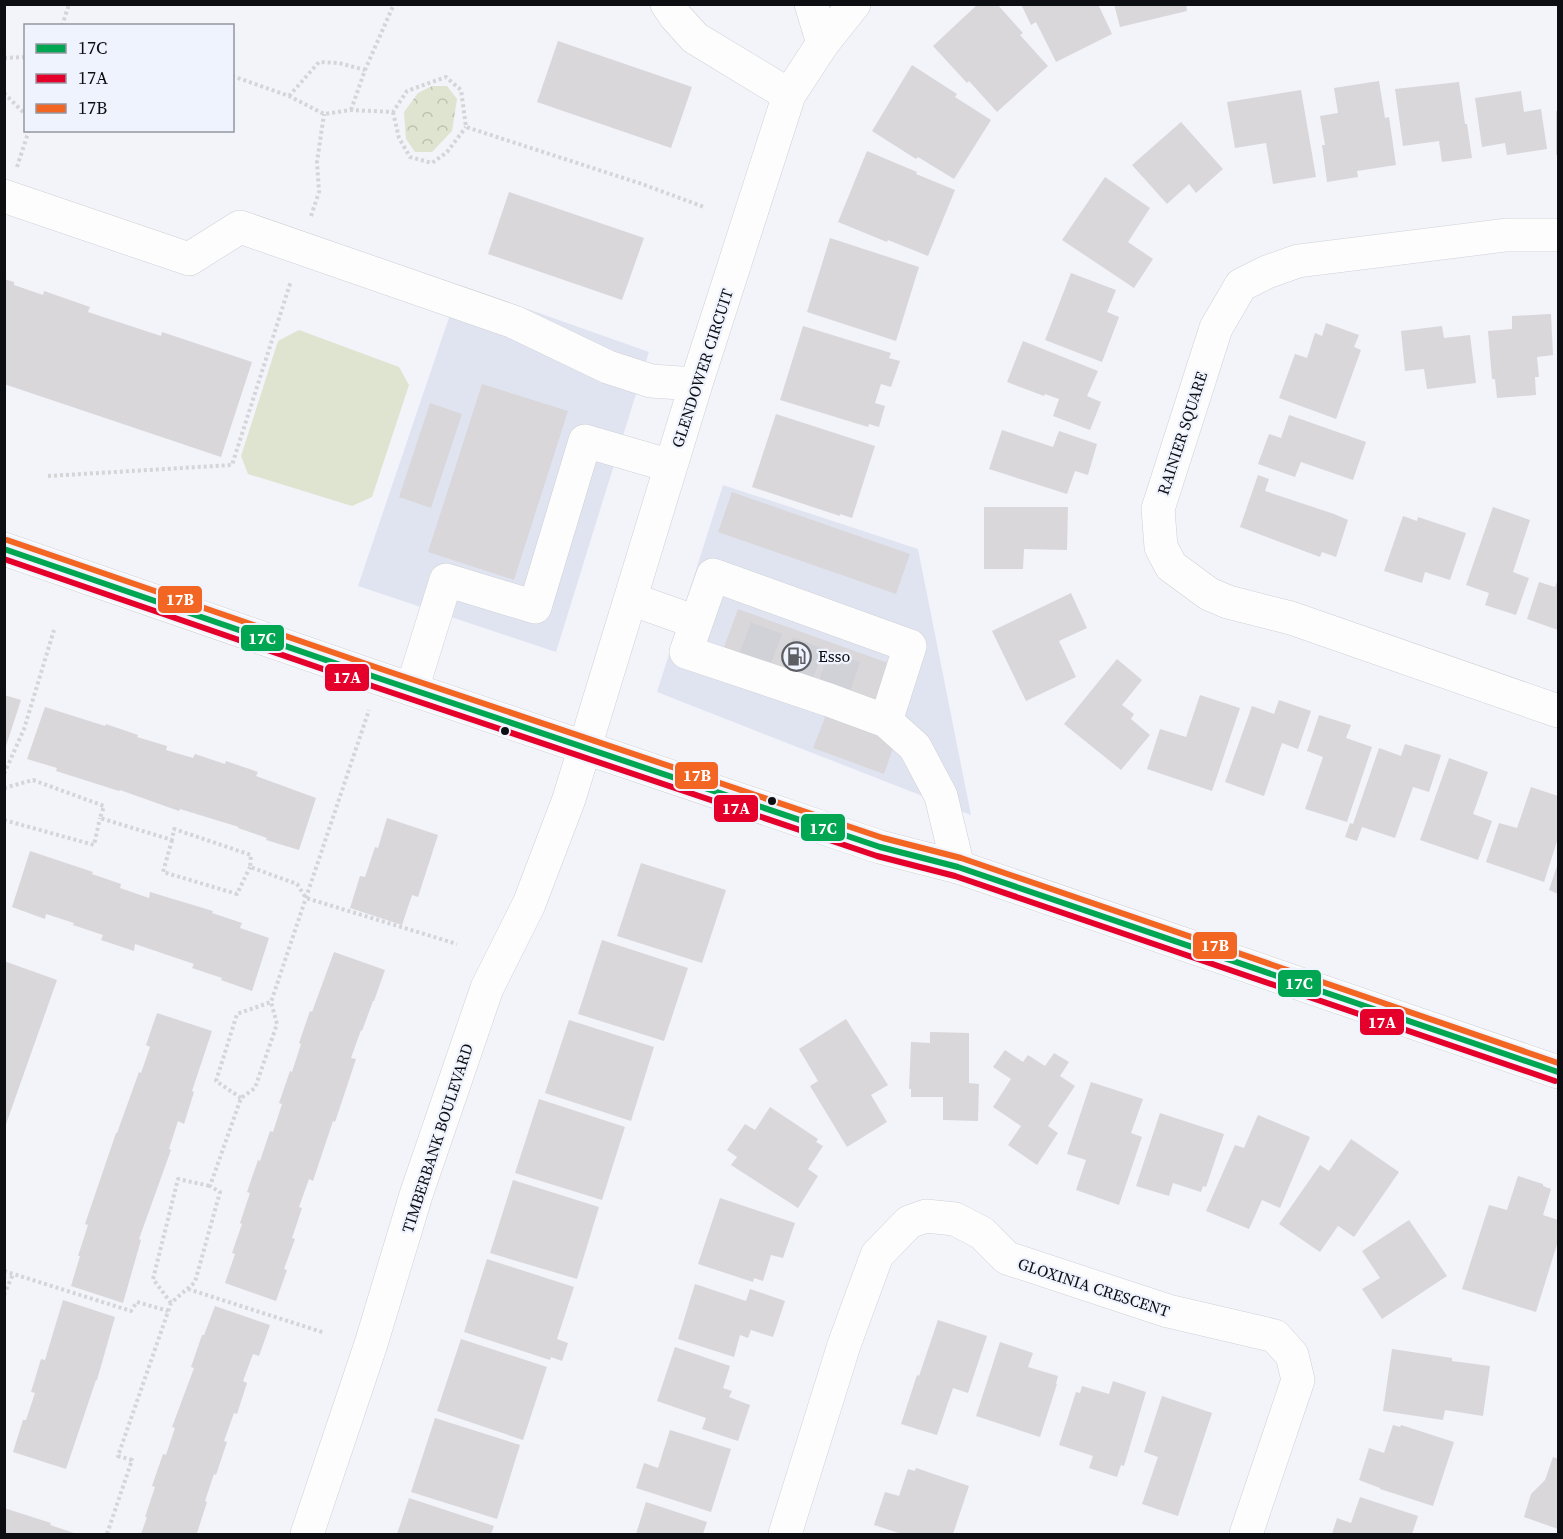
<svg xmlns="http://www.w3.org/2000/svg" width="1563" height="1539" font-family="'Source Serif 4',serif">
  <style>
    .built { fill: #e0e4f1 }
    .park { fill: url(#park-crowns) }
    .pitch { fill: #dee4cf }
    .building { fill: #d9d7d9 }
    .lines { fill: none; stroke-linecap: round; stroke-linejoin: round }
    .minor-tunnel { stroke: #d0d2d7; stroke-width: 33; stroke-dasharray: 33 16; stroke-linecap: butt }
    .minor-casing { stroke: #cfd1d5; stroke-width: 34 }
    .major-casing { stroke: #cfd1d5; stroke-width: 34 }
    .path { stroke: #d5d5d8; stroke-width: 4; stroke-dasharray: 3 3; stroke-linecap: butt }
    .minor { stroke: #fdfdfe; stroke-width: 33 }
    .major { stroke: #fdfdfe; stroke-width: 33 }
    .bus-1-casing { stroke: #eff3fe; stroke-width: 10 }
    .bus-2-casing { stroke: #eff3fe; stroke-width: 10 }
    .bus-3-casing { stroke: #eff3fe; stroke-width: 10 }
    .bus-1 { stroke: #00a651; stroke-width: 6 }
    .bus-2 { stroke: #e4002b; stroke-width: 6 }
    .bus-3 { stroke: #f26522; stroke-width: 6 }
    .bus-dot { fill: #0d0e12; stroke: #eff3fe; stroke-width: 2 }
    .labels { text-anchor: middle; stroke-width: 4.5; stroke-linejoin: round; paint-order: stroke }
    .street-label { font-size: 16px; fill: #0d0e12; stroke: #eff3fe }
    .poi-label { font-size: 16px; fill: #0d0e12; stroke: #eff3fe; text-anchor: start }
    .line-badge { stroke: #eff3fe; stroke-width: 2 }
    .badge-label { font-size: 16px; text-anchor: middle; font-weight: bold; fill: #fff }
  </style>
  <defs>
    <pattern id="park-crowns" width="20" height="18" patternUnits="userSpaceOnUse" patternTransform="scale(1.5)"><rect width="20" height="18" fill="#dee4cf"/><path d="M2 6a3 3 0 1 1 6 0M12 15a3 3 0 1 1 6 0" fill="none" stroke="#bdc2b1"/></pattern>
  </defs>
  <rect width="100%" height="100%" fill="#f2f4fa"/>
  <path class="built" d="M460,285L649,352L556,652L358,586Z
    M723,485L918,549L971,815L657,692Z"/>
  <path class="park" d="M432,86H447L457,99L452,131L432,152H415L406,139L404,112L418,93Z"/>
  <path class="pitch" d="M299,330L399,367L409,385L372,497L352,506L248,474L241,456L278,341Z"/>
  <path class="building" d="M978,4H997L1023,33L1020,35L1048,66L997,112L969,81L967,83L933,46Z
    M1021,4H1098L1112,34L1056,62L1036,22L1031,25Z
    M1114,4H1186L1187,11L1120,27Z
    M558,41L692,87L671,148L537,102Z
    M912,65L957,94L955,97L991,120L954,179L918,157L916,159L872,131Z
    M1379,81L1385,118L1389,117L1396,165L1357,171L1358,177L1327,182L1322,145H1325L1320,116L1338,113L1334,88Z
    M1459,82L1465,124H1467L1472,158L1442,162L1439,141L1403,146L1395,89Z
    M1301,90L1316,177L1273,184L1266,143L1235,148L1227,102Z
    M1521,91L1524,112L1541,109L1547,149L1507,155L1505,143L1482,147L1475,98Z
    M1556,111H1558V155H1556Z
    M1181,122L1223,169L1196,193L1189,184L1167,204L1132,165Z
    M867,151L917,172L916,174L955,190L928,256L888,240L887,242L838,222Z
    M1105,177L1150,208L1128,242L1153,259L1134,288L1062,240Z
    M509,192L644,238L622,300L488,254Z
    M830,238L919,267L896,341L807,312Z
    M1071,273L1116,290L1107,312L1119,317L1102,362L1045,340Z
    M4,279L14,282V285L43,295L44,291L90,307L88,312L161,336L162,332L252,362L221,457L4,384Z
    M1551,314L1553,355L1537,357L1539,377H1535L1536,395L1497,398L1495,379H1492L1488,331L1512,329V316Z
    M1326,323L1359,335L1354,347L1361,350L1336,419L1279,398L1295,354L1307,358L1315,333L1322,336Z
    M803,326L891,353L889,358L900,361L891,387L881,384L875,403L885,406L879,427L869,424L868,427L780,400Z
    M1442,326L1444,338L1470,335L1476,383L1427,389L1424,369L1405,371L1401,331Z
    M1023,341L1098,371L1087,396L1101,402L1090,430L1053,416L1059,399L1045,394L1044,396L1007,382Z
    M482,384L568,411L514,580L428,552Z
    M430,403L462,414L431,508L399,497Z
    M776,414L875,446L852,518L840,514V516L752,487Z
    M1289,415L1366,442L1353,480L1301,462L1295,477L1258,464L1269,434L1281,438Z
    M1002,430L1053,447L1059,431L1097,444L1088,475L1075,471L1067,494L989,469Z
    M1258,475L1269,479L1265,491L1334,514L1348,520L1336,557L1322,552L1320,557L1240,527Z
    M732,492L910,554L896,594L718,532Z
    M984,507H1068L1067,550L1024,549L1023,569H984Z
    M1493,507L1530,520L1513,572L1529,578L1516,615L1485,605L1489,593L1466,585Z
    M1403,516L1417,521L1418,517L1466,533L1450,580L1425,572L1422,583L1384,571Z
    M1558,579V630L1527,619L1539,582L1555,587Z
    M1071,593L1087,628L1059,641L1076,677L1026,701L992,631Z
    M738,609L891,664L877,702L724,647Z
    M1117,659L1142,680L1122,705L1134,714L1131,719L1150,735L1121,770L1064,724Z
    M4,695L21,700L5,749H4Z
    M1200,695L1240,708L1212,791L1147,769L1160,729L1186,737Z
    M1279,700L1311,711L1298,749L1282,743L1264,796L1225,782L1252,706L1274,714Z
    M45,707L105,726L106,724L138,735L137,737L167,746L166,750L193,758L195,754L225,764L226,761L258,772L256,776L316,798L299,850L266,840L267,838L238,828L239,827L180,809L179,811L120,790L119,791L56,771L57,768L27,759Z
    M826,715L896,740L884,774L813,748Z
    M1319,715L1351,725L1346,738L1372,747L1347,822L1305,809L1323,757L1307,751Z
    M1405,744L1441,755L1429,792L1413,787L1395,838L1362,827L1357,841L1345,837L1350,823L1353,824L1379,748L1401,756Z
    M1449,758L1488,772L1473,814L1492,821L1478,860L1420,840Z
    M1531,787L1558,796V838L1544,882L1486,862L1499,823L1517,828Z
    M387,818L438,835L418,897L412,895L402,925L350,908L360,876L365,877L375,847L378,848Z
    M30,851L93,872L92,874L121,884L120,888L149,898L150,892L213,911L212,913L242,923L240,928L269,938L252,991L221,980L222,978L192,968L194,964L135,944L134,951L101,940L103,935L73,925L74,923L46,914L45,919L12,907Z
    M641,863L726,890L702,963L617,936Z
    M1558,863V894L1549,890Z
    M602,940L688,968L664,1041L578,1014Z
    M334,952L385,970L374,1001H373L362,1031L361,1030L351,1058L356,1059L335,1122L333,1121L313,1181L309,1179L299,1207L302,1208L292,1238L295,1239L284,1269L287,1270L276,1301L225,1283L235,1254L232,1253L242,1224L240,1223L250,1193L247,1192L258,1160L260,1161L270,1131L273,1132L282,1104L279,1103L290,1071L292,1072L301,1044L299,1043L310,1011L312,1012Z
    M4,961L57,980L5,1127H4Z
    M157,1013L212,1031L192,1091L194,1092L184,1124L178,1121L169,1149L171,1150L139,1239L141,1240L123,1303L71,1286L80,1256H78L88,1225L85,1224L116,1133H117L139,1072L141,1073L150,1047L146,1045Z
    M846,1019L888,1085L871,1095L887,1122L847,1147L810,1086L818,1081L799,1049Z
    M569,1020L654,1047L631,1121L545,1093Z
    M930,1032L969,1033V1083L979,1084L978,1121L943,1120V1097H911V1089H909L911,1042L930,1043Z
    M1005,1050L1023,1062L1028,1055L1045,1066L1054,1053L1069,1062L1060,1076L1075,1086L1048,1126L1058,1133L1037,1165L1008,1145L1021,1126L993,1107L1011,1079L993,1067Z
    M1091,1082L1143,1099L1131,1133L1142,1137L1119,1205L1076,1190L1086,1160L1067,1154Z
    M539,1099L625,1127L602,1200L515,1173Z
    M770,1107L818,1139L816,1142L823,1146L808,1169L818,1176L798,1208L731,1165L737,1157L727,1150L745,1124L755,1130Z
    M1160,1113L1224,1134L1206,1187L1203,1186L1201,1192L1173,1183L1169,1196L1136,1186Z
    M1258,1115L1310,1137L1280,1208L1262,1200L1249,1229L1206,1211L1235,1145L1244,1148Z
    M1351,1139L1399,1172L1354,1237L1338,1226L1320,1252L1279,1224L1320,1165L1329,1171Z
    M1518,1176L1543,1184V1186L1551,1189L1543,1215L1558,1220V1241L1536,1312L1462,1289L1489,1205L1507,1210Z
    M513,1180L599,1207L577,1279L490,1253Z
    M720,1198L795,1223L783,1258L771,1255L763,1281L754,1278L753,1282L698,1264Z
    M1409,1220L1447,1276L1382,1319L1362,1289L1380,1278L1362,1251Z
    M487,1259L574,1287L557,1339L568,1343L562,1361L551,1357L550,1360L464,1332Z
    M695,1284L746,1301L750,1289L785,1301L773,1337L751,1330L748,1338L740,1335L734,1357L678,1339Z
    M63,1300L115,1317L97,1380H96L66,1469L13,1452L23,1420H26L35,1393L31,1392L41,1359L45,1360Z
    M215,1306L270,1325L259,1356L253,1354L243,1381L247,1383L237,1414L234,1413L224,1441L227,1442L216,1475L214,1474L205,1501L207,1502L197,1533L202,1534H141L147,1517H145L155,1487L152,1486L163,1454L166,1455L175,1428L172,1427L194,1368L191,1367L202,1335H204Z
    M938,1320L987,1336L968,1393L953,1388L937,1435L901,1424L917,1375L919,1376Z
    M461,1339L547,1367L523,1440L437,1411Z
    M1000,1342L1033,1353L1028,1367L1058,1376L1056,1384H1057L1040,1437L976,1416Z
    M675,1347L730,1366L723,1388L732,1391L729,1397L750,1405L738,1441L702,1429L706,1418L657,1401Z
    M1392,1349L1452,1358V1361L1490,1366L1483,1416L1445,1410L1443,1420L1383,1411Z
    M1113,1381L1146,1392L1124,1466L1121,1465L1117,1477L1089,1468L1093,1456L1059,1445L1076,1392L1080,1393L1082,1386L1109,1394Z
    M1162,1396L1212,1413L1178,1516L1142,1504L1158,1457L1144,1452Z
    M435,1418L520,1445L497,1519L411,1492Z
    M1393,1425L1400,1427L1401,1425L1454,1442L1433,1506L1380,1489V1488L1359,1480L1369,1448L1384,1453Z
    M670,1430L731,1449L711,1512L636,1488L644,1463L658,1468Z
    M1553,1457L1558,1459V1529L1524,1517L1531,1494L1545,1480Z
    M916,1468L969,1486L953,1534H902L874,1525L885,1492L899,1496L908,1469L915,1471Z
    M1360,1497L1418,1516L1412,1534H1332L1337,1518L1351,1523Z
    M409,1498L494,1526L491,1534H397Z
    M646,1502L707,1522L703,1534H636Z
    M4,1508L51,1523L50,1525L77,1534H4Z"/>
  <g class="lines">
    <path class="minor-tunnel" d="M755,659L770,619
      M797,674L812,633
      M834,688L848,646"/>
    <defs>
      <path id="minor" d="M667,4L676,17L695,38L789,95
        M811,4L823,43
        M4,196L189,259L240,227L514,322L608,367L651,381L696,384
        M1558,235H1506L1298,261L1267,272L1241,285L1216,328L1158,509L1161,547L1171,566L1209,594L1228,602L1291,618L1558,711
        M631,599L696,622
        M412,689L446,580L535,607L585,441L671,466
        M886,721L829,700L686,652L713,575L910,646L886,721L915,747L941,796L958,867
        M307,1534L371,1344L416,1195L487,988L529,904L569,799L696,384L789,95L823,43L854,4
        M785,1534L844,1345L877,1255L909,1222L926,1216L955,1219L982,1233L1007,1258L1168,1311L1275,1336L1292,1355L1298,1380L1246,1534"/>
      <path id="major" d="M4,549L381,679L880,847L958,867L1558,1072"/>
    </defs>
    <use href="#minor" class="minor-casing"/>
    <use href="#major" class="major-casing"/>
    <path class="path" d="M62,26L69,4
      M4,58L26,57
      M232,76L289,96L324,114L351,110L393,112L407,91L446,77L461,90L466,127L642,184L704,207
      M4,93L26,115
      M289,96L319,62L339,63L365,70
      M351,110L365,70L394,4
      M393,112L399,138L410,157L432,163L447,152L466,127
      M17,167L29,130
      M311,216L319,192L317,162L324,114
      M48,476L232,465L291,281
      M4,774L24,729L54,630
      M4,788L33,780L104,806L100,818L172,840L174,829L251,855L250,867L297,884L306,898L457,944
      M4,820L94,845L100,818
      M172,840L163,872L237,894L250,867
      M241,1098L216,1081L237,1014L271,1002
      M4,1271L131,1311L137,1302L168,1311
      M188,1289L325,1333
      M4,1295L13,1274
      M171,1303L153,1279L178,1179L210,1186
      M107,1534L132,1460L118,1456L171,1303L195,1282L220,1192L210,1186L241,1098L255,1088L277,1024L271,1002L369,710"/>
    <use href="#minor" class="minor"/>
    <use href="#major" class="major"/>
    <defs>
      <path id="bus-1" d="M4,549L381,679L880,847L958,867L1558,1072"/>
      <path id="bus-2" d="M4,559L378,688L877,856L955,876L1555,1081"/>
      <path id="bus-3" d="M7,540L384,670L883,838L961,858L1558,1063"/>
    </defs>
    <use href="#bus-1" class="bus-1-casing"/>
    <use href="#bus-2" class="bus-2-casing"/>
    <use href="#bus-3" class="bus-3-casing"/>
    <use href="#bus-1" class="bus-1"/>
    <use href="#bus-2" class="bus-2"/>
    <use href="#bus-3" class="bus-3"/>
  </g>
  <defs>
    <symbol id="fuel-ring" viewBox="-11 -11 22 22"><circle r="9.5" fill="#eff3fe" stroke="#5d5e63" stroke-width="1.5"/><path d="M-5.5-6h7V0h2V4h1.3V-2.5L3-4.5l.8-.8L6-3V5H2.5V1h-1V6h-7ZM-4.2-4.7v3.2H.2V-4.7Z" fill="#5d5e63"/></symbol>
  </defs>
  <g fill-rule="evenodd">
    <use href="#fuel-ring" x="780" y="640" width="33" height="33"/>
  </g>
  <g class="bus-dot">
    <circle cx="505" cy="731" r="5"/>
    <circle cx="772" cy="801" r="5"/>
  </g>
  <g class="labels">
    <g class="street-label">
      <text transform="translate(702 368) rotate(-72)" y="6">GLENDOWER CIRCUIT</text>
      <text transform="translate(1182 433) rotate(-72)" y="6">RAINIER SQUARE</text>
      <text transform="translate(437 1138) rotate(-72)" y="6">TIMBERBANK BOULEVARD</text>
      <text transform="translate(1094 1287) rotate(18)" y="6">GLOXINIA CRESCENT</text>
    </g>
    <g class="poi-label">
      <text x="818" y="662">Esso</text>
    </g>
  </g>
  <g class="line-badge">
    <rect x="157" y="585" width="46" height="29" rx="6" fill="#f26522"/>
    <rect x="240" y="624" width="45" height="28" rx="6" fill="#00a651"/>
    <rect x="324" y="663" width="46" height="29" rx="6" fill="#e4002b"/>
    <rect x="674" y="761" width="45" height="29" rx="6" fill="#f26522"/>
    <rect x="713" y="794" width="46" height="29" rx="6" fill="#e4002b"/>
    <rect x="800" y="813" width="46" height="29" rx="6" fill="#00a651"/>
    <rect x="1192" y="931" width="46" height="29" rx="6" fill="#f26522"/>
    <rect x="1277" y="969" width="45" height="29" rx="6" fill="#00a651"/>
    <rect x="1359" y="1008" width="46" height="28" rx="6" fill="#e4002b"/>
  </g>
  <g class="badge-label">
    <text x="180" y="605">17B</text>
    <text x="262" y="644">17C</text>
    <text x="347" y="683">17A</text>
    <text x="697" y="781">17B</text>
    <text x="736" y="814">17A</text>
    <text x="823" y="834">17C</text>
    <text x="1215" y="951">17B</text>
    <text x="1299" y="989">17C</text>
    <text x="1382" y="1028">17A</text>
  </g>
  <rect width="1563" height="1539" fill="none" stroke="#0d0e12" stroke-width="12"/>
  <rect x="24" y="24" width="210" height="108" fill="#eff3fe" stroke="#9597a0" stroke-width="1.5"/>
  <rect x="36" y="44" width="30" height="9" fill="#00a651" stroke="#9597a0" stroke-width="1.5"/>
  <text x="78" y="54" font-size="18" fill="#0d0e12">17C</text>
  <rect x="36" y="74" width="30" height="9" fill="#e4002b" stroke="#9597a0" stroke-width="1.5"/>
  <text x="78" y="84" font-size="18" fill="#0d0e12">17A</text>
  <rect x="36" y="104" width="30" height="9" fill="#f26522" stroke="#9597a0" stroke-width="1.5"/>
  <text x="78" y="114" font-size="18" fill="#0d0e12">17B</text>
</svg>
